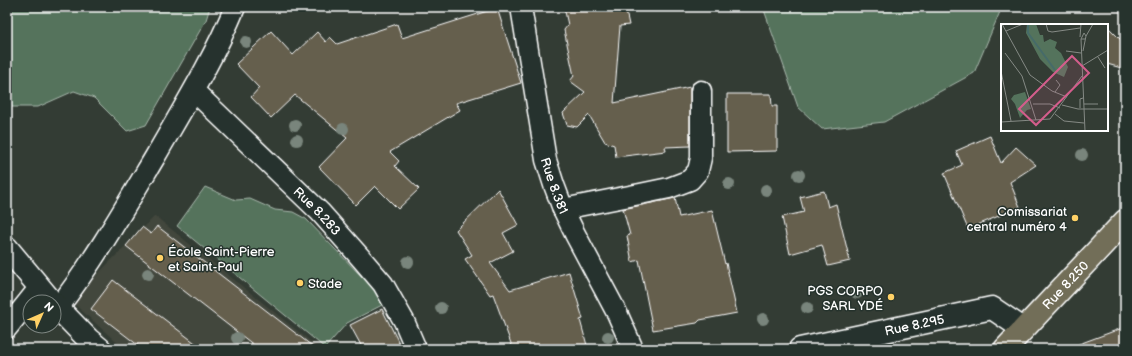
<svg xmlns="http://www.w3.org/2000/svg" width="1132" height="356" font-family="'Balsamiq Sans',sans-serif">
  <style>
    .built { fill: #42463c }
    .green { fill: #54735c; stroke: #aab9ae }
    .building { fill: #655e4e; stroke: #fff }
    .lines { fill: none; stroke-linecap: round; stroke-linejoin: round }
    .minor-casing { stroke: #fff; stroke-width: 23 }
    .tertiary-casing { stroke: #fff; stroke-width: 25 }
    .trunk-casing { stroke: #fff; stroke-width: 25 }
    .minor { stroke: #26332d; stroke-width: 20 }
    .tertiary { stroke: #26332d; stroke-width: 22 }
    .trunk { stroke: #726e59; stroke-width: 22 }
    .tree { fill: #79857c }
    .poi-dot { fill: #ffd166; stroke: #26332d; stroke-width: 1.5 }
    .labels { text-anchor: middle; stroke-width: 3; stroke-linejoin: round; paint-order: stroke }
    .street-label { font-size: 13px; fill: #fff; stroke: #26332d }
    .poi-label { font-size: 13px; fill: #fff; stroke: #26332d; text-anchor: end }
    .inset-river { fill: none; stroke: #466b69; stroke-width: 2 }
    .inset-road { fill: none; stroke: #858a85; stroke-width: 1 }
    .view { fill: #d45d8c; fill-opacity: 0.15; stroke: #d45d8c; stroke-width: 2 }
    .inset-edge { fill: none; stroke: #fff; stroke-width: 2 }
  </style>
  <rect width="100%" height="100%" fill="#333c34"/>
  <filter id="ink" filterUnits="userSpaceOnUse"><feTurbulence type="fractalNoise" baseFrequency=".025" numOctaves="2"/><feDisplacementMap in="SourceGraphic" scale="8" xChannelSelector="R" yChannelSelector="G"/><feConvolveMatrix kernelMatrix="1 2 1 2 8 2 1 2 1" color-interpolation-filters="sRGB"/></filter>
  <g filter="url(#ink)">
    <path class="built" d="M155,216L320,349H124L71,301Z"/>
    <path class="green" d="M7,7H210L206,20L146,125L127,131L94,98L74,91L38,107H7Z
      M763,7H1002L974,73L884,122L822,129L798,107Z
      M205,187L236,200L250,199L275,210L293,212L306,219L363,278L372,277L386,303L347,323L325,348L177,226Z"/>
    <path class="building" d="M564,7H625L629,25L620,26L614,103L690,87V146L665,147L666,151L616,157L614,145L605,142L589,115L577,127L567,125L563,113L585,92L570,81L574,76L564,30L568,25Z
      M497,8L521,83L456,103L460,110L390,152L399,161L395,166L419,189L398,209L375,186L356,205L319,167L347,138L295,95L271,118L251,97L259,88L236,64L271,31L293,55L317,32L326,42L330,37L337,44L397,24L402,38Z
      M1107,26L1125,44V69L1107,64Z
      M727,94H771L772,106H777V151L727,152Z
      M990,136L1001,163L1016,147L1036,165L1010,182L1020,207L968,229L944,173L962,165L956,151Z
      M498,189L518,225L503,233L513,251L490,263L510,290L569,272L583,319L580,320L588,349H513L493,294L490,295L465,259L472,255L456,230Z
      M824,191L828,207L836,204L850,261L828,266L822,245L790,254L782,217L804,212L800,197Z
      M675,198L679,217L712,210L725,264L726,263L737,313L700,320L697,323L653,330L639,260L632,262L627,236L630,235L623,209Z
      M157,226L316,349H259L126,246L142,227L151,234Z
      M113,280L203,349H143L91,309Z
      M382,309L402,349H363L350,325Z
      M1125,327V349H1071V347Z"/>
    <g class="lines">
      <defs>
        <g id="minor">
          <path id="s1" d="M521,7L546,160L554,185L563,209L575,234L617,313L633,349"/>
          <path id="s2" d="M194,91L320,212L360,257L383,284L404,321L416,349"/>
          <path d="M563,209L640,194L669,188L690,180L698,171L701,158V91"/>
          <path d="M58,308C94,261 124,209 155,157C183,108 213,60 235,7"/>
          <path d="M7,328L39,288"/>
        </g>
        <g id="tertiary">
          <path d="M7,248L52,302"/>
          <path d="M54,304L88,339L100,349"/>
          <path id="s3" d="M800,349L992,308L1023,329"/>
        </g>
        <g id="trunk">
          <path id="s4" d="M1005,349L1125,221"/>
        </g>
      </defs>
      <use href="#minor" class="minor-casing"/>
      <use href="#tertiary" class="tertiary-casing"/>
      <use href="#trunk" class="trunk-casing"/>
      <use href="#minor" class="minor"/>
      <use href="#tertiary" class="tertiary"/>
      <use href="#trunk" class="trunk"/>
    </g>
    <g class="tree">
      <circle cx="246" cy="42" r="6"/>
      <circle cx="295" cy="125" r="6"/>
      <circle cx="343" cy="129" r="6"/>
      <circle cx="297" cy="140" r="6"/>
      <circle cx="1082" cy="155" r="6"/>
      <circle cx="799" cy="175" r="6"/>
      <circle cx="729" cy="184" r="6"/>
      <circle cx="766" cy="190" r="6"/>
      <circle cx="408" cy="262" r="6"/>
      <circle cx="148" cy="274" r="6"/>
      <circle cx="857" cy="293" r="6"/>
      <circle cx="441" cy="308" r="6"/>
      <circle cx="807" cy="308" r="6"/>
      <circle cx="763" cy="319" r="6"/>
      <circle cx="608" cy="337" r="6"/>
      <circle cx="237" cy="338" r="6"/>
    </g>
  </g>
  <g class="poi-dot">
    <circle cx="1075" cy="218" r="4"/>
    <circle cx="160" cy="258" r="4"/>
    <circle cx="300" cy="283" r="4"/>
    <circle cx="891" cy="297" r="4"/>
  </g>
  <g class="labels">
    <g class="street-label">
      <text dy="5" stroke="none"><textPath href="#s1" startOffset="182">Rue 8.381</textPath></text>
      <text dy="5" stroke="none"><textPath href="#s2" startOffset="172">Rue 8.283</textPath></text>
      <text dy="5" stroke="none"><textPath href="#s4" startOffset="88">Rue 8.250</textPath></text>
      <text dy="5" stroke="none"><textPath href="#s3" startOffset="117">Rue 8.295</textPath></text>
    </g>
    <g class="poi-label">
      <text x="1067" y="216">Comissariat<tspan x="1067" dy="15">central numéro 4</tspan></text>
      <text x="168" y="256" text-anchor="start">École Saint-Pierre<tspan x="168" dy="15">et Saint-Paul</tspan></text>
      <text x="308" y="288" text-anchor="start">Stade</text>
      <text x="883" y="295">PGS CORPO<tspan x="883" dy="15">SARL YDÉ</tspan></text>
    </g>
  </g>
  <g transform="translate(1001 24)">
    <rect width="107" height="107" fill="#333c34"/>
    <path d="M26,0H35L39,11H42L43,18L49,15L56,18L54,24L60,29L67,43L63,53L52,48L39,35L25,9ZM24,68L30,85L26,86L19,94L14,80L10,75L13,71Z" fill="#54735c"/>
    <path class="inset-river" d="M27,0V9L54,46"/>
    <path class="inset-road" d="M1,0L29,51L51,67L66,73M45,0L47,7L51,8L79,4M5,7L22,0M85,12L92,0M79,13L80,0M80,15L84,107M65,27L80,29M82,27L85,12L83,9L80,15H84M4,29L21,52L35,96M97,33L104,44M81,42L107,26M0,47L10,97M54,68L59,61L55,56M32,80H49L59,84M83,80H97M61,81L77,85H107M79,84V75L82,74M54,90L63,97L83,99M0,98L49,95L81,52"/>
    <path class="view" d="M71,32L88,49L35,101L18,85Z"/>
    <rect width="107" height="107" class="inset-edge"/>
  </g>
  <rect width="1132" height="356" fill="none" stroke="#26332d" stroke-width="24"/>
  <rect x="12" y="12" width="1108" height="332" fill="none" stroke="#fff" stroke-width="1.5" filter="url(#ink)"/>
  <g transform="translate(42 314) rotate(45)"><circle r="19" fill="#26332d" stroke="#7d8581"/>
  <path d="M0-3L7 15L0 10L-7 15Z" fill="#ffd166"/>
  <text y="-6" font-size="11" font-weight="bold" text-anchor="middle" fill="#ffffff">N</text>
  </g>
</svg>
